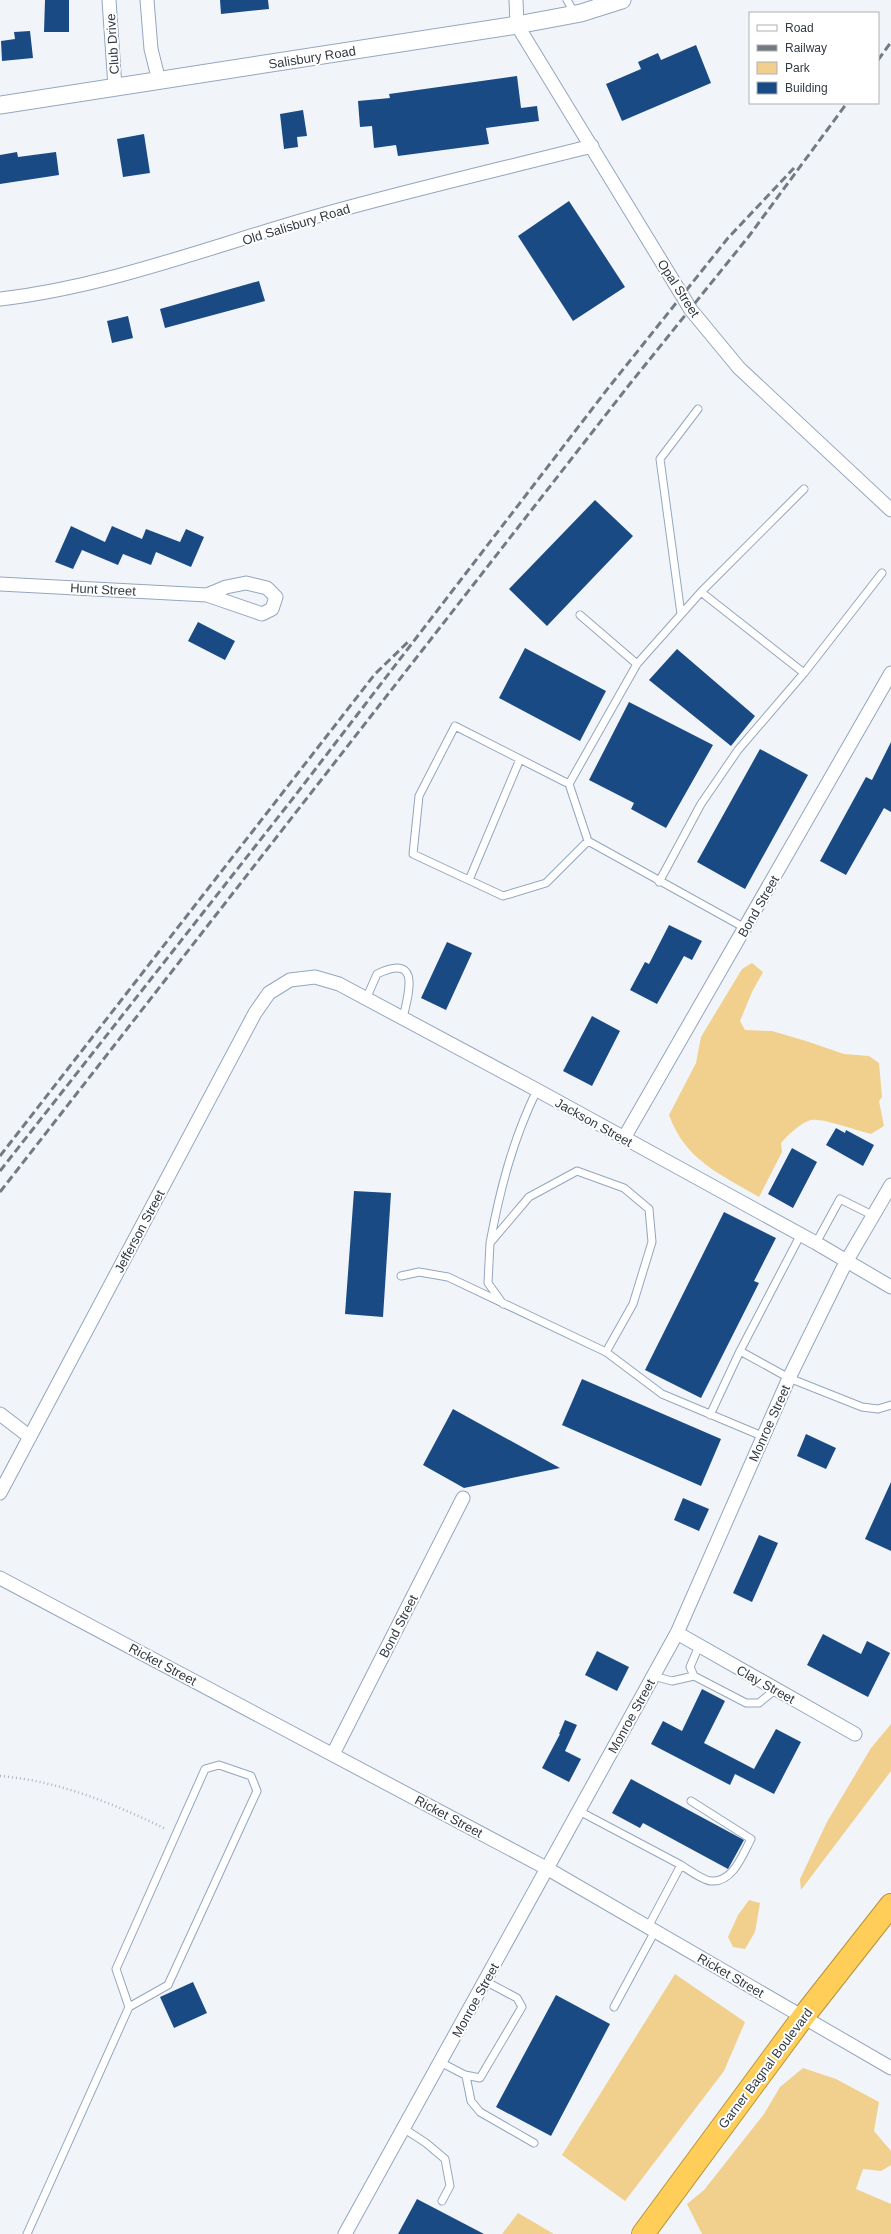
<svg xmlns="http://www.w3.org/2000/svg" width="891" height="2234" font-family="Arial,sans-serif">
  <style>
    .green { fill: #f1cf8d }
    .building { fill: #194a84 }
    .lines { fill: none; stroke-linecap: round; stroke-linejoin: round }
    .service-casing { stroke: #94a6be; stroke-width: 9 }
    .minor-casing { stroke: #94a6be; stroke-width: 15 }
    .tertiary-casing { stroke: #94a6be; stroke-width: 19 }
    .trunk-casing { stroke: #b79236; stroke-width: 24 }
    .path { stroke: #afb4bb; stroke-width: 2.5; stroke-dasharray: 1 3; stroke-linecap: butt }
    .service { stroke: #fff; stroke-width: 7 }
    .minor { stroke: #fff; stroke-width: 13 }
    .tertiary { stroke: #fff; stroke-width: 17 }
    .trunk { stroke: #fece58; stroke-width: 22 }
    .rail { stroke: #747a83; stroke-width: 3; stroke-dasharray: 8 4; stroke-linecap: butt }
    .labels { text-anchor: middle; stroke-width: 4; stroke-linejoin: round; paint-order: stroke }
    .street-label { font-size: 13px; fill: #333a44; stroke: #fff }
  </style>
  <rect width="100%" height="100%" fill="#f1f5fa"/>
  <path class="green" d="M752,963L763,972L752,992L740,1021L745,1030L772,1031L806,1041L844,1054L869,1056L879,1063L882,1097L879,1101L884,1126L871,1134C858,1131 823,1118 811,1120C800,1123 788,1135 781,1143L782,1152L759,1197C720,1174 685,1160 669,1115L696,1063L701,1037L742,969Z
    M891,1724V1771L801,1890L800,1879L827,1822L871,1748Z
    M749,1900L760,1903L755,1932L745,1949L733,1947L728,1937L738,1915Z
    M675,1974L745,2022L724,2071L625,2201L562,2155Z
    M803,2068L836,2079L879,2102L874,2131L891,2151V2165L881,2171L863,2169L856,2189L891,2204V2234H702L687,2204L704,2190L764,2114L780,2087Z
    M518,2213L554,2234H502Z"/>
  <path class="building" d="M45,0H69V32H44Z
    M220,0H268L269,9L221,14Z
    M30,31L33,58L2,61L1,41L15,39L14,32Z
    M696,45L711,83L622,121L606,84L641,69L638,62L658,53L661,60Z
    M517,76L521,108L537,106L539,121L486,128L489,144L398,156L396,145L374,148L372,126L360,127L358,101L390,98L389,94Z
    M303,110L307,136L297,137L298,147L284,149L280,114Z
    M144,134L150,173L123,177L117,139Z
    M17,152L18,157L56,152L59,175L0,184V155Z
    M569,201L625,287L573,321L518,236Z
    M259,281L265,301L165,328L160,309Z
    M128,316L133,338L112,343L107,321Z
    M595,500L633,536L547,626L509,589Z
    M71,526L105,542L112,526L142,539L146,529L180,542L186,529L204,537L191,567L156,552L151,565L123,554L118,565L82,550L73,569L55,562Z
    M198,622L235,641L225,660L188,641Z
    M525,648L606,691L580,741L499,698Z
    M677,649L755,716L731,746L649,680Z
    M629,702L713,745L666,828L631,809L634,803L589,780Z
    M891,742V812L884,808L846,875L820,861L866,777L872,780Z
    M760,749L808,775L745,889L697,862Z
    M669,925L702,941L692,960L684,956L657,1004L630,990L645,962L649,964Z
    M447,942L472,953L446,1010L421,998Z
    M592,1016L620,1031L592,1086L563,1071Z
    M836,1128L845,1133L846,1130L874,1145L863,1166L826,1145Z
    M792,1148L817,1162L793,1208L768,1194Z
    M354,1191L391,1193L383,1317L345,1314Z
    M724,1212L776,1238L754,1281L759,1283L701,1398L645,1370Z
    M582,1379L721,1439L701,1486L562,1425Z
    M453,1409L560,1468L464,1488L423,1465Z
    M806,1434L836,1448L826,1469L797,1456Z
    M891,1482V1551L865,1539Z
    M683,1498L709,1509L699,1531L674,1520Z
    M759,1535L778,1543L752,1602L733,1593Z
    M823,1634L861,1654L867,1641L890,1653L868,1697L807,1665Z
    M597,1651L629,1667L617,1691L585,1675Z
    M702,1689L725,1701L704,1743L754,1769L776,1729L801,1742L774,1794L735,1774L730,1785L651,1744L663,1721L682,1731Z
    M565,1720L577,1725L565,1751L581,1759L569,1782L542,1768L560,1734H559Z
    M631,1779L744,1840L728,1869L643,1823L640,1828L612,1813Z
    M193,1982L207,2013L174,2028L160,1997Z
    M556,1995L610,2024L551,2136L496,2107Z
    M417,2199L484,2234H398Z"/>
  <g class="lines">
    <defs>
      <path id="service" d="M567,0L575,14
        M701,592L804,489
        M681,614L660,459L698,409
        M580,615L637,664
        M804,673L882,573
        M569,784L455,726L419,796L413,854L503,896L546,883L588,841
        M469,880L520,759
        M659,882L701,804L738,750L804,673L701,592L637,664L569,784L588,841L745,928
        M366,999L377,974C421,953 409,992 403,1018
        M490,1243C500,1189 513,1139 537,1090
        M816,1243L840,1199L872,1215
        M401,1276L419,1272L448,1277L606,1352L662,1394L762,1436
        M503,1304L488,1283L490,1243L529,1197L577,1171L624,1188L649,1209L652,1242L633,1304L606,1352
        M740,1351L789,1378L862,1407L878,1409L891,1405
        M710,1415L740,1351L801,1234
        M699,1646L690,1667L694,1676L746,1703H759L776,1689
        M653,1676L672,1681L694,1676
        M579,1811L681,1865L648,1927
        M681,1865C689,1870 702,1880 711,1881C733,1883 743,1854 751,1839L691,1801
        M614,2007L655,1931
        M440,2062L465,2075L480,2078L522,2007L517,1998L485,1981
        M466,2076L471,2101L480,2112L534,2143
        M403,2128L426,2143L445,2159L450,2186L442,2201
        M27,2234L129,2007L168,1985L257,1791L251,1776L219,1765L205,1769L116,1969L129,2007"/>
      <path id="minor" d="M109,0L115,87
        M147,0L151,49L159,81
        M516,0L517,25L691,310L739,368L891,510
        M0,299C111,286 214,245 321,215C410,190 501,169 592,146
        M246,583L267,588L276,597L272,609L262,614L207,595L226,587Z
        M0,584L207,595
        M624,1138L891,673
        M0,1414L30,1437
        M0,1493L255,1013L269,993L290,980L315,977L339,984L537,1090L816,1243L891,1287
        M0,1578L548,1869L891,2068
        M677,1633L855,1734
        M333,1754L463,1498
        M345,2234L677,1633L789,1378L846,1262L891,1185"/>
      <path id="tertiary" d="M0,105L517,25L581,13L622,0"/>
      <path id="trunk" d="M643,2234L803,2017L891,1905"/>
    </defs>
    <use href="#service" class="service-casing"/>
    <use href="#minor" class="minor-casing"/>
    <use href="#tertiary" class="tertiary-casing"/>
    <use href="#trunk" class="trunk-casing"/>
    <path class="path" d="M0,1776C59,1781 112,1803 166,1829"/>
    <use href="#service" class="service"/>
    <use href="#minor" class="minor"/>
    <use href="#tertiary" class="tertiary"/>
    <use href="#trunk" class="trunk"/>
    <path class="rail" d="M878,60L891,42
      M0,1156L375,674L409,641
      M0,1171L294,797L609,387L728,238L794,168
      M0,1192L629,385L749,236L847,103"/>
  </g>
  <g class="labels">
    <g class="street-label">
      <text transform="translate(112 44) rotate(-94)" y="5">Club Drive</text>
      <text transform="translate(312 57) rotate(-9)" y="5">Salisbury Road</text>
      <text transform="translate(296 224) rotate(-17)" y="5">Old Salisbury Road</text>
      <text transform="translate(679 288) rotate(57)" y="5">Opal Street</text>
      <text transform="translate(103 589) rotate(3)" y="5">Hunt Street</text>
      <text transform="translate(758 906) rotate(-60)" y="5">Bond Street</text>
      <text transform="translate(594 1122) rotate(29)" y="5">Jackson Street</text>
      <text transform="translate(139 1231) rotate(-62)" y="5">Jefferson Street</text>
      <text transform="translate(769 1423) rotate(-66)" y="5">Monroe Street</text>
      <text transform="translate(398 1626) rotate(-63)" y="5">Bond Street</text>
      <text transform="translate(163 1664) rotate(28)" y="5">Ricket Street</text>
      <text transform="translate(766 1684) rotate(29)" y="5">Clay Street</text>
      <text transform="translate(631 1716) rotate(-61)" y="5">Monroe Street</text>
      <text transform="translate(449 1816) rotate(28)" y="5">Ricket Street</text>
      <text transform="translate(731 1975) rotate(30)" y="5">Ricket Street</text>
      <text transform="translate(475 2000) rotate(-61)" y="5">Monroe Street</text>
      <text transform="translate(765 2068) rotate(-53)" y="5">Garner Bagnal Boulevard</text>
    </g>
  </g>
  <rect x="749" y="12" width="130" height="92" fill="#ffffff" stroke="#adb0b4"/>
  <rect x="757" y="25" width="20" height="6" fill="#ffffff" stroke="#adb0b4"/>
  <text x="785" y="32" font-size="12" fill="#333a44">Road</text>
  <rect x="757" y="45" width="20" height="6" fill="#747a83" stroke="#adb0b4"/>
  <text x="785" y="52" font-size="12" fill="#333a44">Railway</text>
  <rect x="757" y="62" width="20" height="12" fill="#f1cf8d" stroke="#adb0b4"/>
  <text x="785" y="72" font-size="12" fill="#333a44">Park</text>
  <rect x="757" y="82" width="20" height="12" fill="#194a84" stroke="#adb0b4"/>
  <text x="785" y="92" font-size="12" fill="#333a44">Building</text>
</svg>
